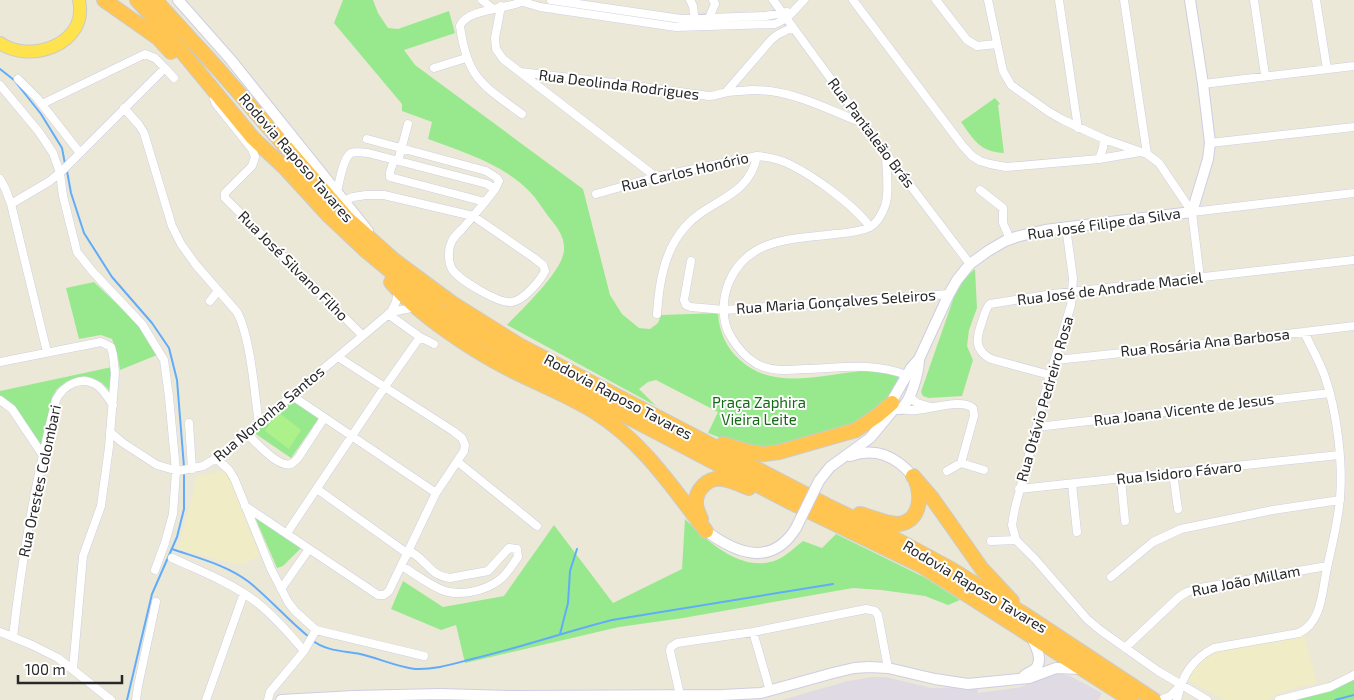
<svg xmlns="http://www.w3.org/2000/svg" width="1354" height="700" font-family="'Exo 2',sans-serif">
  <style>
    .industrial { fill: #dfdae4 }
    .education { fill: #f0ecc5 }
    .green { fill: #98e98e }
    .pitch { fill: #acf189 }
    .lines { fill: none; stroke-linecap: round; stroke-linejoin: round }
    .stream { stroke: #60acfa; stroke-width: 2 }
    .minor-casing { stroke: #cecde3; stroke-width: 9 }
    .secondary-casing { stroke: #cecde3; stroke-width: 12 }
    .trunk-casing { stroke: #cbcbcb; stroke-width: 14 }
    .motorway-casing { stroke: #cbcbcb; stroke-width: 16 }
    .minor { stroke: #fff; stroke-width: 8 }
    .secondary { stroke: #fff; stroke-width: 10 }
    .trunk { stroke: #fee24e; stroke-width: 12 }
    .motorway { stroke: #ffc550; stroke-width: 14 }
    .secondary-bridge-casing { stroke: #cecde3; stroke-width: 12; stroke-linecap: butt }
    .secondary-bridge { stroke: #fff; stroke-width: 10 }
    .labels { text-anchor: middle; stroke-width: 4; stroke-linejoin: round; paint-order: stroke }
    .street-label { font-size: 15px; fill: #282828; stroke: #fff }
    .park-label { font-size: 15px; fill: #136b15; stroke: #fff }
  </style>
  <rect width="100%" height="100%" fill="#ece8d8"/>
  <path class="industrial" d="M1056,673L1070,676L1102,693L1098,700H782L848,681L872,677H886L931,688L978,687V693L1021,687L1041,678Z"/>
  <path class="education" d="M225,471L235,487L241,509L260,556L239,565L178,549L194,490L195,477Z
    M1304,635L1317,684L1297,687L1277,694L1267,700H1225L1186,679L1195,666L1212,651Z"/>
  <path class="green" d="M343,0H373L378,13L388,28L398,29L449,11L455,33L404,50L415,65L583,189L610,295L622,314L639,328L650,329L658,323L661,315L718,313C719,331 726,348 740,360C771,389 816,376 854,372C869,370 886,369 899,377L900,379L889,403L856,428L767,450L734,443L708,433L718,412L656,380L648,382L639,389L656,406L507,325C522,309 563,271 564,250C565,236 556,226 548,216C542,208 537,199 530,192C503,164 463,152 428,139L432,122L402,111V104L334,23Z
    M995,98L1000,104L998,105L1004,153C980,152 974,140 961,122Z
    M975,269L977,308L969,330L967,346L973,360L962,396L929,398L923,396L921,392L924,383L954,297L963,280Z
    M94,282L136,322L157,355L120,370L118,358L112,339L101,335L79,339L66,288Z
    M112,367L111,397L108,389L102,383L92,378L84,376L66,382L57,389L52,397L41,447L9,402L0,396V391Z
    M291,399L319,418L291,458L253,432Z
    M254,515L303,546L283,566L277,568Z
    M685,519C707,541 740,572 774,561C784,558 795,547 803,541L822,548L836,534L924,577L960,600L948,605L925,596L881,590L853,588L683,618L619,627L465,663L456,625L441,630L391,609L403,581L443,607L504,596L554,525L613,603L682,569Z
    M1354,678V700H1296L1320,693Z"/>
  <path class="pitch" d="M278,412L301,430L289,449L265,431Z"/>
  <g class="lines">
    <path class="stream" d="M0,69L14,80L41,114L62,148L65,164
      M67,171L71,193L84,233L112,277L152,323L169,348L177,380L184,467
      M172,549C198,558 227,565 249,582C270,599 288,620 309,637
      M560,634L568,603L570,571L577,549
      M312,640C325,651 344,651 360,654C378,658 397,667 415,669C434,670 453,664 472,659C519,648 565,632 612,620L833,584
      M127,700L152,594L177,537L184,509V471
      M1335,700L1354,695"/>
    <defs>
      <path id="minor" d="M482,0L493,9
        M551,0L681,19L766,16L787,12
        M690,0L693,6L695,22
        M773,0L863,123L970,264
        M853,0L962,145L972,156L980,161L990,164L1006,167L1099,159L1140,152
        M936,0L967,40L977,46L997,44
        M988,0L1003,71L1011,85L1049,112L1063,120L1104,139L1147,154L1159,163L1192,212L1200,278
        M1059,0L1078,128
        M1124,0L1147,154
        M1254,0L1265,75
        M1316,0L1327,69
        M523,2L540,7L676,27L775,24L787,18L804,0
        M501,6L495,38L496,49L503,59L656,177
        M708,20L715,4L713,0
        M165,68L174,78
        M434,68L466,58
        M520,72L613,83L709,96C716,96 721,93 728,92C735,91 743,91 751,90C791,89 826,109 863,123
        M18,79L37,98L80,153
        M1203,84L1354,66
        M0,85L39,132L53,153L60,173L63,196L77,252L93,272L142,324L164,360L169,397L176,471L173,514L165,543L155,570
        M726,92L771,40L777,35L793,27
        M214,99L216,104L252,149L255,157L252,166L225,193V198L362,335
        M124,108L139,125L144,133L172,226L181,244L196,265L237,312C251,338 254,392 259,423
        M522,114C482,85 467,78 460,26C467,8 512,9 526,0
        M367,139L486,171L497,178L499,181L495,189
        M1210,143L1354,127
        M886,153C886,169 890,192 885,206C882,214 877,223 870,227C860,232 847,233 836,234C795,239 748,237 729,282C722,299 721,321 731,337C737,347 746,358 757,364C772,372 789,370 805,369C839,368 874,362 906,375
        M1099,159L1103,148L1104,139
        M394,160L390,172V177L485,202
        M398,161L408,124
        M0,179L5,188L11,204L47,352
        M980,190L1003,208V223L1010,239
        M337,192C339,183 343,158 351,153C356,151 363,153 368,153L487,184L495,189C485,203 474,215 463,228C459,232 453,237 451,243C448,250 448,262 452,269C459,280 499,304 512,302C524,300 540,281 545,271L543,265L534,258L473,216L384,195H366L353,197L344,201
        M596,194L656,177L757,156C768,157 780,159 791,165C815,177 854,205 870,227
        M11,204L50,181L64,169L165,68L155,58L145,54L42,104
        M1192,212L1354,193
        M691,261L684,300L686,305L691,307L724,310L949,294
        M210,301L218,291
        M391,312L416,307
        M388,314L420,337L434,344
        M657,314C659,283 664,251 685,227C709,199 749,198 757,156
        M1056,360L1179,347L1354,326
        M0,362L101,342L111,347L113,355L115,373L109,447L101,506L83,556L73,669
        M1050,375L991,359C974,350 976,338 982,322C984,316 985,309 990,304L1053,294L1354,260
        M291,395L436,493
        M909,397L917,403L931,407
        M0,400L12,409L42,454
        M901,409C921,415 958,396 973,408L974,416L961,463L947,471
        M189,423L192,469
        M1037,427L1330,393
        M110,432L123,443L157,465L178,471L203,466L225,453L259,423L391,312L396,302L398,290
        M247,434C256,442 273,462 285,464C291,466 294,462 298,458L324,418
        M217,459L229,470L234,478L271,569L288,602L295,611L316,630L424,656
        M458,462L537,526
        M961,463L984,470
        M1173,473L1178,509
        M1121,479L1125,521
        M1072,484L1077,532
        M317,489L408,554
        M1019,489L1339,455
        M245,506L378,595H384L389,591L436,493L464,451L465,445L462,438L453,431L338,357
        M287,533L384,388L420,337
        M1016,540L1012,525L1015,508L1050,375L1071,305L1073,278L1066,227
        M991,541L1016,540L1035,559L1087,619L1100,630L1158,671L1207,700
        M172,558C200,571 230,582 255,601C273,615 289,633 304,651
        M402,566C415,574 428,584 442,590C459,597 484,591 498,581C507,575 512,565 518,557L517,549L509,548L488,571L450,578C429,576 426,558 409,551
        M1111,577L1153,542L1181,529L1273,510L1340,500
        M281,589L309,549
        M0,632L32,645L58,658L111,700
        M753,632L770,691
        M13,637C22,557 36,478 56,400C64,384 82,375 98,386C104,391 109,399 113,405
        M1125,648L1179,597L1187,592L1200,588L1327,566
        M680,695L670,651L671,647L677,643L753,632L866,609L875,611L878,615L888,668
        M136,700L138,686L156,602
        M206,700L244,593
        M268,700L270,692L304,651L316,630
        M1161,700L1170,696L1179,687
        M1177,700C1182,676 1192,659 1214,648L1299,633C1321,623 1322,594 1326,573C1331,548 1338,524 1340,498C1343,462 1337,412 1325,377C1320,362 1311,347 1304,332
        M1279,700L1330,687L1354,675"/>
      <path id="secondary" d="M178,0L231,60L368,231
        M894,408L892,403L893,399L911,368L919,359L949,294L957,280L970,264L988,251L1005,241L1016,237L1045,230L1192,212L1208,159L1210,143L1203,84L1190,0
        M894,409H901C911,401 919,372 919,359
        M850,456C876,447 895,456 913,476
        M819,481L830,467L870,438L894,409
        M706,531C737,554 772,567 796,528
        M1024,676C1027,673 1031,672 1034,670C1045,661 1035,645 1031,636
        M281,700L354,696L440,694L510,696L722,695L761,693L833,673L854,668L869,667L888,668L935,679L968,684L1029,678L1056,668L1081,669"/>
      <path id="trunk" d="M0,43C29,64 89,45 79,0"/>
      <path id="motorway" d="M104,0L158,38L171,52
        M137,0L160,25L253,138L286,169L329,216L364,249L441,313L525,363L647,427L788,501L922,566L1131,700
        M155,0L219,70L348,219L394,260L452,303L519,345L832,508L886,534L951,569L1024,614L1154,700
        M391,282C418,314 470,349 507,368C536,383 568,395 595,412C642,441 673,488 706,531
        M723,444L750,452L764,454L779,452L856,430L878,415L892,403
        M913,476L932,498L982,569L1012,601
        M860,514C871,517 884,523 896,524C919,524 923,498 916,481
        M701,519C699,514 696,509 696,504C695,490 708,477 722,479C731,480 741,485 749,488"/>
    </defs>
    <use href="#minor" class="minor-casing"/>
    <use href="#secondary" class="secondary-casing"/>
    <use href="#trunk" class="trunk-casing"/>
    <use href="#motorway" class="motorway-casing"/>
    <use href="#minor" class="minor"/>
    <use href="#secondary" class="secondary"/>
    <use href="#trunk" class="trunk"/>
    <use href="#motorway" class="motorway"/>
    <defs>
      <path id="secondary-bridge" d="M796,528L819,481"/>
    </defs>
    <use href="#secondary-bridge" class="secondary-bridge-casing"/>
    <use href="#secondary-bridge" class="secondary-bridge"/>
  </g>
  <g class="labels">
    <g class="street-label">
      <text transform="translate(619 85) rotate(7)" y="5">Rua Deolinda Rodrigues</text>
      <text transform="translate(871 133) rotate(53)" y="5">Rua Pantaleão Brás</text>
      <text transform="translate(296 158) rotate(49)" y="5">Rodovia Raposo Tavares</text>
      <text transform="translate(685 172) rotate(-13)" y="5">Rua Carlos Honório</text>
      <text transform="translate(1104 224) rotate(-8)" y="5">Rua José Filipe da Silva</text>
      <text transform="translate(293 266) rotate(45)" y="5">Rua José Silvano Filho</text>
      <text transform="translate(1110 289) rotate(-7)" y="5">Rua José de Andrade Maciel</text>
      <text transform="translate(836 302) rotate(-4)" y="5">Rua Maria Gonçalves Seleiros</text>
      <text transform="translate(1205 343) rotate(-6)" y="5">Rua Rosária Ana Barbosa</text>
      <text transform="translate(618 397) rotate(28)" y="5">Rodovia Raposo Tavares</text>
      <text transform="translate(1045 399) rotate(-74)" y="5">Rua Otávio Pedreiro Rosa</text>
      <text transform="translate(1184 410) rotate(-7)" y="5">Rua Joana Vicente de Jesus</text>
      <text transform="translate(269 414) rotate(-40)" y="5">Rua Noronha Santos</text>
      <text transform="translate(1179 473) rotate(-6)" y="5">Rua Isidoro Fávaro</text>
      <text transform="translate(40 481) rotate(-78)" y="5">Rua Orestes Colombari</text>
      <text transform="translate(1246 581) rotate(-11)" y="5">Rua João Millam</text>
      <text transform="translate(975 587) rotate(31)" y="5">Rodovia Raposo Tavares</text>
    </g>
    <g class="park-label">
      <text x="759" y="408">Praça Zaphira<tspan x="759" dy="17">Vieira Leite</tspan></text>
    </g>
  </g>
  <path d="M18 675v8h104v-8" fill="none" stroke="#282828" stroke-width="2.5"/>
  <text x="25" y="675" font-size="15" fill="#282828" stroke="#ffffff" stroke-width="4" paint-order="stroke">100 m</text>
</svg>
